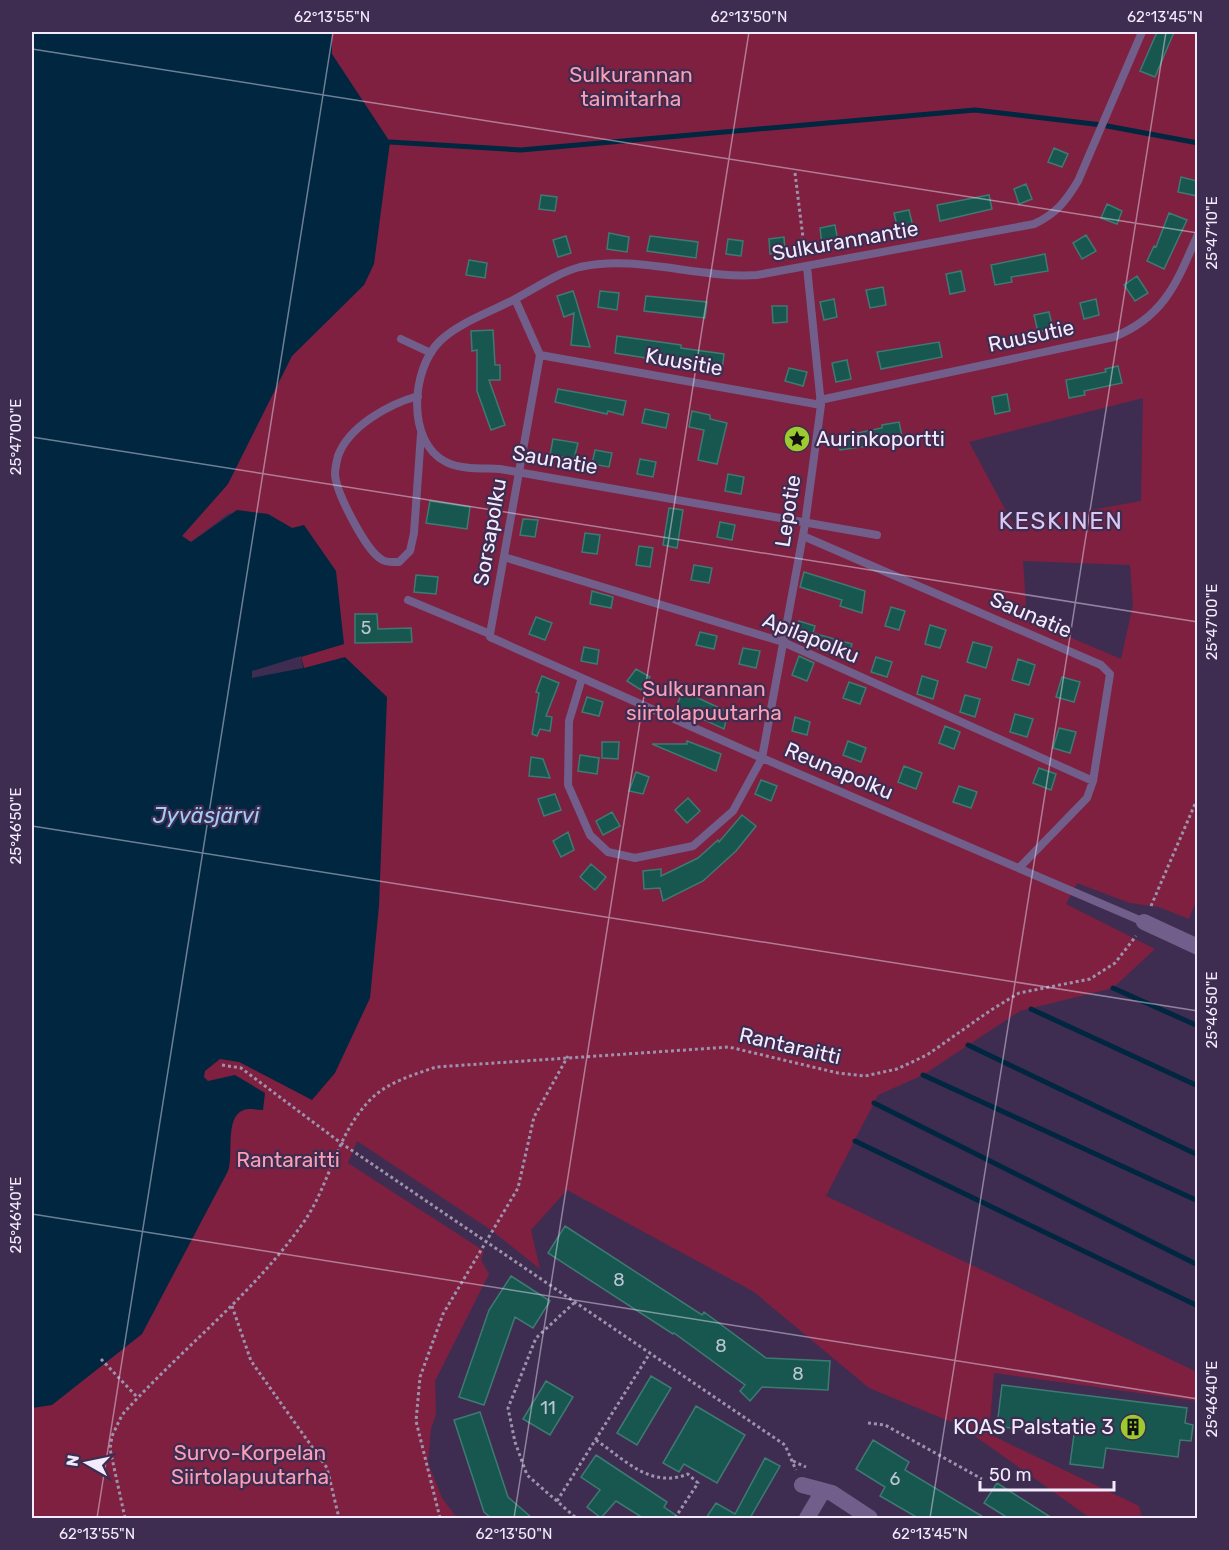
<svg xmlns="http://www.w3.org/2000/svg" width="1229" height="1550" font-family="Rubik,sans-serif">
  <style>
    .green { fill: #7f2040; fill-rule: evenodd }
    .water { fill: #012640 }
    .pier { fill: #3e2d51 }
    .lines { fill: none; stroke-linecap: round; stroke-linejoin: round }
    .stream { stroke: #012640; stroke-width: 5 }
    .building { fill: #185750; stroke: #3e7a72; stroke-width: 1.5 }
    .path { stroke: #9d92ac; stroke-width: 3; stroke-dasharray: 3 3; stroke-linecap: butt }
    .service { stroke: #725e8a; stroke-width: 8 }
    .minor { stroke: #725e8a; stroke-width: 16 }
    .ticks { fill: none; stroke: #f2ebfd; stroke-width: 1.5; stroke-opacity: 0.45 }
    .labels { text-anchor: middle; stroke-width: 4.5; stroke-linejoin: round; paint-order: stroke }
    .number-label { font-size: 18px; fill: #bcc6d2 }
    .park-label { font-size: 21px; fill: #fc9fb4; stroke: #3e2d51 }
    .street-label { font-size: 21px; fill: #f2ebfd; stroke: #3e2d51 }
    .poi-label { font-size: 21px; fill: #f2ebfd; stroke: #3e2d51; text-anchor: start }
    .water-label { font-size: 22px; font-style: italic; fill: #9fcef7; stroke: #3e2d51 }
    .quarter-label { font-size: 24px; letter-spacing: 1.5px; fill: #dbc7f3; stroke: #3e2d51 }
    .neatline { fill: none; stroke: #f2ebfd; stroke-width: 2 }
    .ticks-label { font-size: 15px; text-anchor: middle; fill: #f2ebfd }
  </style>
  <rect width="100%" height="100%" fill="#3e2d51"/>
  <path class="green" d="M88,32H1197V899L1189,919L1159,907L1130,903L1077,883L1066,904L1155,949L1113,988L1020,1011L923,1075L878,1095L826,1196L1197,1372V1401L994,1373L989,1434L1139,1506L1142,1518H1090L961,1426L869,1388L754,1292L567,1190L531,1230L540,1269L491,1230L357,1141L348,1163L484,1251L481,1260L489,1274L435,1381L436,1414L431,1429L428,1463L442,1498L457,1518H32V1196L303,667L301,656L344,644L292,528L268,514L229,513L191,542L182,536L227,485ZM1143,398L1141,501L1013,524L969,442ZM1023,561L1130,565L1133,605L1121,659L1027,619Z"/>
  <path class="water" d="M32,32H332V54L390,142L374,264L364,285L292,356L228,484L182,536L191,542L237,510L268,514L292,528L304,525L336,571L344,644L301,657L304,668L345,657L387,697L379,906L370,998L335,1073L312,1100L239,1062L220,1059L205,1071L204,1077L208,1081L235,1075L265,1093L263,1110C257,1110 249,1108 244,1110C224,1116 234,1157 228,1171L142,1334L52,1405L32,1408Z"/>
  <path class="pier" d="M301,656L303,668L252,678V671Z"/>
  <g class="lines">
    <path class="stream" d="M390,142L521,150L975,110L1102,125L1198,143
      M1113,988L1198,1026
      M1031,1009L1198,1086
      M968,1045L1198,1155
      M923,1075L1198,1201
      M874,1103L1198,1265
      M855,1141L1198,1306"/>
  </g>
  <path class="building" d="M1157,32H1174L1155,77L1140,71Z
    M1054,148L1068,154L1062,167L1048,162Z
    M1181,177L1197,181V196L1178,192Z
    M1026,184L1032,199L1019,204L1014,189Z
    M541,195L557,197L555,211L539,209Z
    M989,195L992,209L940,221L937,205Z
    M1107,204L1122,211L1117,224L1101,218Z
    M909,210L913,227L898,230L894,213Z
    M1169,213L1187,220L1164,269L1147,261L1154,246L1156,247Z
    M835,225L838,242L822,245L820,228Z
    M609,233L629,237L627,252L607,249Z
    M1086,235L1096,251L1082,259L1073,243Z
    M566,236L571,253L558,257L553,240Z
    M650,236L698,242L696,258L647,251Z
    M784,237L785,252L770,254L769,239Z
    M728,239L743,241L741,256L726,254Z
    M1045,254L1048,271L1011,277L1012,282L995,285L991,265Z
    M469,260L487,263L485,278L466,275Z
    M961,271L965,291L950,294L946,274Z
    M1137,276L1148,293L1135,301L1124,285Z
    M883,287L886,305L870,308L866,290Z
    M573,291L576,300L590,347L571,345L574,313L564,317L557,296Z
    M600,291L619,293L617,310L598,307Z
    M646,296L707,302L705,318L644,311Z
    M834,299L837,317L824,320L820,302Z
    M1096,299L1099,315L1084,319L1080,303Z
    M772,306H787V322L773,323Z
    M1049,312L1053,329L1038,332L1034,315Z
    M493,330L495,365H500V380H489L505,425L491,430L477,391V350L472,351L471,331Z
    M617,336L681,345V348L724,354L722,370L615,353Z
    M939,342L942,357L881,369L877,352Z
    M847,360L851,379L836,382L832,363Z
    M1118,366L1122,383L1084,391L1085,395L1069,398L1066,380L1106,372L1105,369Z
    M789,368L807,372L803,386L785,381Z
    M558,389L626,401L623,415L608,411L607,414L555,402Z
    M1007,394L1010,411L995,414L992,397Z
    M645,409L669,414L666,428L642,423Z
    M692,411L710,415V419L727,423L717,464L698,460L704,430L689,427Z
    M899,422L903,441L840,450L838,437L882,428V425Z
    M553,439L578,443L574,459L550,455Z
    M595,450L612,453L609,467L592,464Z
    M640,459L656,462L653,477L637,474Z
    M728,474L744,477L741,494L725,491Z
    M430,501L470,507L467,529L426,523Z
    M669,508L683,510L677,548L663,545Z
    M523,519L538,520L535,537L520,535Z
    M720,522L735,525L732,540L717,537Z
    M585,533L600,535L597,554L582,552Z
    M639,546L653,548L650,567L636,565Z
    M694,565L712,568L709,583L691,580Z
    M804,572L865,591L862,613L840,606L842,600L800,587Z
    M416,575L438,577L436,594L414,592Z
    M592,591L613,597L611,608L590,604Z
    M891,607L905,611L899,630L885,626Z
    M355,614H377L378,629L411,628L412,642L355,643Z
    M536,617L552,623L545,640L529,634Z
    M799,621L815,626L813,633L852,644L847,660L794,639Z
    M930,625L946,630L940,648L925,644Z
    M700,632L717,636L714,649L696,645Z
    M973,642L992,647L986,668L967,662Z
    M584,647L599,650L597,664L581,661Z
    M743,648L760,651L756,668L739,664Z
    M799,656L814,663L807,681L792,675Z
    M876,657L892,662L887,677L871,672Z
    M1018,659L1035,665L1029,685L1012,680Z
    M636,669L650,677L641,690L627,681Z
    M542,676L559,683L546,716L552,717L550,731L540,729L537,736L532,734L539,693L536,692Z
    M922,676L938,681L933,699L917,694Z
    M1062,677L1080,682L1074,702L1056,697Z
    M849,682L866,688L860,704L843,698Z
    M683,691L728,712L724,729L676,707Z
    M965,695L980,699L975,717L960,712Z
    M587,697L603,702L599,716L582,712Z
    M1015,714L1033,719L1027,737L1010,732Z
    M795,717L810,722L807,735L792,731Z
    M945,726L960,732L954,749L939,743Z
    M1059,728L1076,732L1070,753L1053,748Z
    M687,741L721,754L716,771L652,744H687Z
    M848,741L866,748L861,762L843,755Z
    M602,742H619L618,759L602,758Z
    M580,755L599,758L597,774L578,771Z
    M531,757L543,759L550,778L529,776Z
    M904,766L922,773L916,789L898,782Z
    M1039,768L1056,774L1051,790L1033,783Z
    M636,772L649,777L643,794L629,791Z
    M761,780L777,786L771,801L755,794Z
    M959,786L977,792L971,808L953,802Z
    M555,794L561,810L544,816L538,799Z
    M688,798L700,811L687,823L675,810Z
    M612,812L620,826L603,835L596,821Z
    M742,815L756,826L736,851L703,881L663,901L660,888L644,889L643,871L661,869V876L698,858L718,840L719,842Z
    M568,832L574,850L561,857L553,841Z
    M591,864L606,877L595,890L580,877Z
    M565,1226L702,1315L704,1312L766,1358L830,1361L828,1390L762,1387L750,1401L740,1391L745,1385L674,1333L673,1334L548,1253Z
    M511,1276L550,1301L533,1328L515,1317L484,1405L459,1397L489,1310Z
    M651,1376L671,1388L637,1445L617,1433Z
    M546,1381L573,1397L550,1435L523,1419Z
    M1002,1385L1187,1408L1185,1423L1193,1425L1191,1441L1180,1440L1178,1457L1106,1448L1103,1468L1070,1464L1075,1427L1041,1423L1040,1432L997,1426Z
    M696,1406L745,1435L717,1483L684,1464L679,1472L663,1463Z
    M480,1412L508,1497L532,1518H491L484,1512L454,1420Z
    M873,1440L909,1462L905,1470L985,1518H918L880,1496L885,1487L856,1469Z
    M596,1455L667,1502L664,1507L680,1518H643L616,1501L601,1518L587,1507L600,1490L581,1477Z
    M765,1458L780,1466L750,1518H706L716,1503L735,1514Z
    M997,1483L1052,1518H1008L984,1503Z"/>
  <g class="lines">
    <path class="path" d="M795,173L805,254
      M1151,906L1198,797
      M222,1065L241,1068L341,1143L785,1445L796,1470
      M232,1306L251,1361L327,1468L339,1518
      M101,1359L137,1397
      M868,1423L885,1425L982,1479
      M596,1440C625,1460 651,1489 688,1474L698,1483L675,1518
      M793,1461L806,1467
      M557,1501L650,1353
      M575,1517L527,1475L515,1442L508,1408L536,1338L575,1302
      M125,1518L110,1449L112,1436L122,1415C180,1350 250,1297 301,1226C330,1187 335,1135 371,1099C388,1082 413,1075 436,1067L729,1047L838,1073L865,1076L897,1069L927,1055L991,1010L1019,993L1090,979L1115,963L1136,936
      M440,1518L416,1421L420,1377L443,1314L518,1188L534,1117L568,1056"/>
    <path class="service" d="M401,339L431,353
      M540,355L821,405
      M418,396C389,404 349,426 338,456C337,460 335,469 335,474C336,493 366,550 381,559C386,563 393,562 399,562L410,551L414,533L421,434
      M820,400L1114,337C1165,316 1177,282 1198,234
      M877,535L500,469C484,468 462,470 446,462C406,442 411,369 440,341C460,322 491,312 515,299C536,288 557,273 580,267C636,254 699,279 757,275L1034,224C1056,214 1066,201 1078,181L1142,32
      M803,536L1101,665L1110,674L1093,781L1087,798L1019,868
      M504,557L783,642L1093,781
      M408,600L490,634V637L762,758L1144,922
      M490,634L540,355L515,299
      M582,678L569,721L568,785L590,835L608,852L635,858L693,846L733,811L762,758L805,524L821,405L807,267"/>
    <path class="minor" d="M1144,922L1198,947
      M802,1485L832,1493L870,1518
      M807,1518L823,1491"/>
  </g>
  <path class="ticks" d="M32,49L1198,233M32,437L1198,622M32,826L1198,1011M32,1214L1198,1399M97,1518L333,32M514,1518L749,32M930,1518L1166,32"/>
  <defs>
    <symbol id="sight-disc" viewBox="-11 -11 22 22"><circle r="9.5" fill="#9dca30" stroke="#3e2d51"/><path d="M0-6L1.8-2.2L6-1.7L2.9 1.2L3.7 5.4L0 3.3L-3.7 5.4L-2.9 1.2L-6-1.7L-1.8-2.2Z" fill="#111"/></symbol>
    <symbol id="building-disc" viewBox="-11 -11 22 22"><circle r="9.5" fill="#9dca30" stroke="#3e2d51"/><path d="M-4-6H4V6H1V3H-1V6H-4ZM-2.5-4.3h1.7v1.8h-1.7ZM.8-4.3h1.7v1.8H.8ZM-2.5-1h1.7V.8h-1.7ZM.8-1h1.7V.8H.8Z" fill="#111"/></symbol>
  </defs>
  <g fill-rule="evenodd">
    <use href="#sight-disc" x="782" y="424" width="30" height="30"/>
    <use href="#building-disc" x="1118" y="1412" width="30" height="30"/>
  </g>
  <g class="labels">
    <g class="number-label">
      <text x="366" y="634">5</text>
      <text x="619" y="1286">8</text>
      <text x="721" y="1352">8</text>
      <text x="798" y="1380">8</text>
      <text x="548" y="1414">11</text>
      <text x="895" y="1485">6</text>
    </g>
    <g class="park-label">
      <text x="631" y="82">Sulkurannan<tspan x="631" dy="24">taimitarha</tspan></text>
      <text x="704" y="696">Sulkurannan<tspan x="704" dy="24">siirtolapuutarha</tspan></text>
      <text x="288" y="1167">Rantaraitti</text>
      <text x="250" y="1460">Survo-Korpelan<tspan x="250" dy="24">Siirtolapuutarha</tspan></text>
    </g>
    <g class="street-label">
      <text transform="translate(845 241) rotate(-10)" y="7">Sulkurannantie</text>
      <text transform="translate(1031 336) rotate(-12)" y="7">Ruusutie</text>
      <text transform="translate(684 362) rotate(10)" y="7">Kuusitie</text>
      <text transform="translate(555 460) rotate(10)" y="7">Saunatie</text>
      <text transform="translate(788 511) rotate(-81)" y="7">Lepotie</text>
      <text transform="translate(490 532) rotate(-80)" y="7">Sorsapolku</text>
      <text transform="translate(1031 615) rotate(23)" y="7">Saunatie</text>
      <text transform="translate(811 638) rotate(22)" y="7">Apilapolku</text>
      <text transform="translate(839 771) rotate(23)" y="7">Reunapolku</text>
      <text transform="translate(790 1046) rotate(13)" y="7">Rantaraitti</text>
    </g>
    <g class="poi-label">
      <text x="816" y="446">Aurinkoportti</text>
      <text x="1114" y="1434" text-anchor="end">KOAS Palstatie 3</text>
    </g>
    <g class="water-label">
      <text x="206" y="823">Jyväsjärvi</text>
    </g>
    <g class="quarter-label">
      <text x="1061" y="529">KESKINEN</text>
    </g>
  </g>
  <rect width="1229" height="1550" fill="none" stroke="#3e2d51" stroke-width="66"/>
  <g transform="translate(87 1463) rotate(279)" stroke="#3e2d51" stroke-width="4.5" paint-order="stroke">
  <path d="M0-4.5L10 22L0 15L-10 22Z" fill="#f2ebfd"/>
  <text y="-9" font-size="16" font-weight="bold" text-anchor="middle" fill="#f2ebfd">N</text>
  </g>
  <path d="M980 1481v9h134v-9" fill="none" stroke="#f2ebfd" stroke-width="3"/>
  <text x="989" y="1481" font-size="18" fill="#f2ebfd" stroke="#3e2d51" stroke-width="4.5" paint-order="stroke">50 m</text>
  <rect x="33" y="33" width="1163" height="1484" class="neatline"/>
  <g class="ticks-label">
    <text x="332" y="22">62°13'55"N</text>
    <text x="749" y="22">62°13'50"N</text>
    <text x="1165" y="22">62°13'45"N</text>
    <text transform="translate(1212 233) rotate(-90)" y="5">25°47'10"E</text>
    <text transform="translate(16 437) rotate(-90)" y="5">25°47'00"E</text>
    <text transform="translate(1212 622) rotate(-90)" y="5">25°47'00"E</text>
    <text transform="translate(16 826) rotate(-90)" y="5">25°46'50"E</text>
    <text transform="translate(1212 1010) rotate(-90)" y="5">25°46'50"E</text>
    <text transform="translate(16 1215) rotate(-90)" y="5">25°46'40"E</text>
    <text transform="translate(1212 1399) rotate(-90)" y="5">25°46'40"E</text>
    <text x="97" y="1539">62°13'55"N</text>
    <text x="514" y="1539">62°13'50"N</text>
    <text x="930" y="1539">62°13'45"N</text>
  </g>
</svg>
